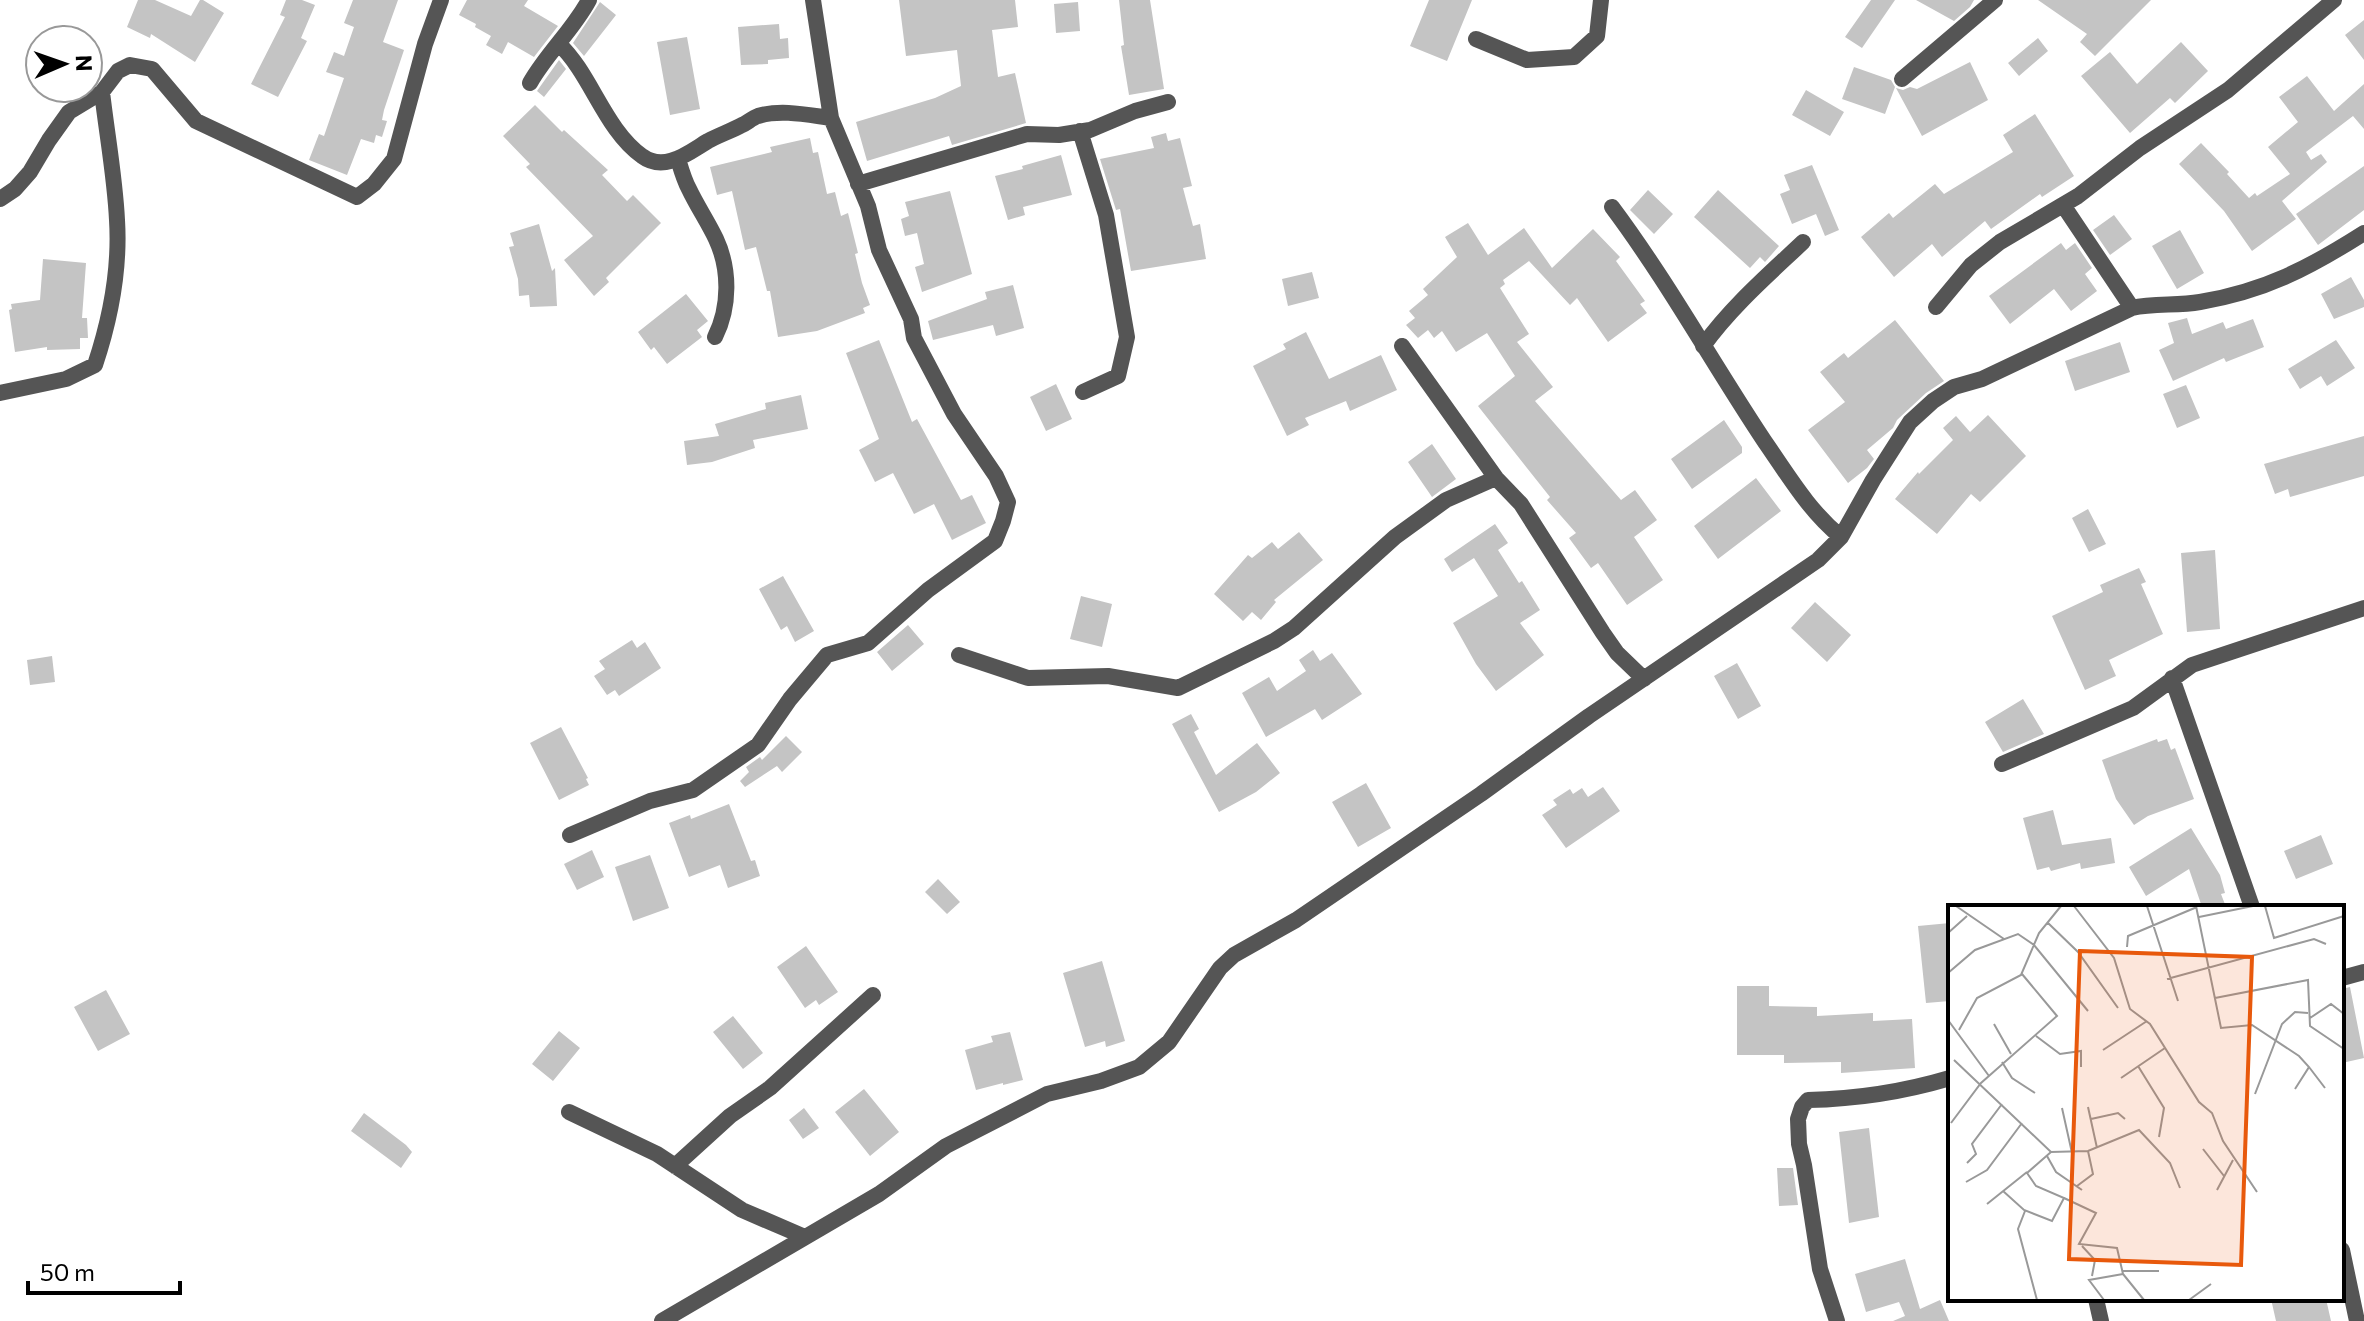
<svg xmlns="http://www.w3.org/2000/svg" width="2364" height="1321" font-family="Commissioner,sans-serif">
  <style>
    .building { fill: #c4c4c4 }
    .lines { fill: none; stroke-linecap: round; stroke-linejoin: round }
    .minor { stroke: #555; stroke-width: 16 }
    .inset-road { fill: none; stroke: #999; stroke-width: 2 }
    .view { fill: #e8590c; fill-opacity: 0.15; stroke: #e8590c; stroke-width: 4 }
    .inset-edge { fill: none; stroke: #000; stroke-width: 4 }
  </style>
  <rect width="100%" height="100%" fill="#fff"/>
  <path class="building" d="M138,0H155L191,16L200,0H203L224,13L195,62L151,34L150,38L127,27Z
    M286,0H302L315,5L301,38L307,41L278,97L251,84L285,17L280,15Z
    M353,0H398L383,42L404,50L384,110L382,120L387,121L382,137L376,135L374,143L361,139L347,175L309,160L319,134L324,136L344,78L326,72L334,52L344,56L354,27L344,23Z
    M467,0H528L524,6L558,26L534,57L508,42L502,54L486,45L491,36L475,27L476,24L459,15Z
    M899,0H1015L1018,27L992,30L998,77L1015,73L1026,123L952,145L949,136L867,161L856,122L935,98L961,86L957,50L906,56Z
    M1119,0H1150L1164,89L1129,95L1121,46L1124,45Z
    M1429,0H1472L1447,61L1410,46Z
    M1871,0H1895L1862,48L1845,37Z
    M1916,0H1974L1970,7L1954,21Z
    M2038,0H2151L2095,56L2080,42L2087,34Z
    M600,2L616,15L584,56L573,43Z
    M1078,2L1080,31L1056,33L1054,4Z
    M2364,20V60L2345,35Z
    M779,24L780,39L788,38L789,58L768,60V64L741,65L738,27Z
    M687,37L700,109L670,115L657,42Z
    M2038,38L2048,51L2019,76L2008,63Z
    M2181,42L2208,71L2175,103L2170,98L2130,133L2081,76L2110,52L2137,84Z
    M559,60L566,69L544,97L537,91Z
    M1970,62L1988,100L1922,136L1896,88L1903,90L1910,87L1917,89Z
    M1854,67L1891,80L1895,87L1885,114L1842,99Z
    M2307,76L2334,111L2364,84V129L2353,116L2306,152L2311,160L2321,154L2327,162L2282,201L2296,219L2252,251L2224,211L2179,164L2201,143L2229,172L2227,174L2249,198L2255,193L2257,196L2290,174L2268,147L2298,122L2279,97Z
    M1806,90L1844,112L1830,136L1792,115Z
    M535,105L562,132L564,130L608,170L602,175L627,201L633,195L661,223L606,278L609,282L594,296L564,260L593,236L526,167L530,164L503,136Z
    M2035,114L2074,176L2042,197L2040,194L1991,229L1985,221L1942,257L1932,244L1894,277L1861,237L1889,213L1893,218L1935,184L1944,194L2013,152L2003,135Z
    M1166,133L1168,141L1180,138L1192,186L1183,188L1193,226L1200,224L1206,259L1131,271L1120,209L1116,210L1100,159L1154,148L1151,137Z
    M810,138L813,153L818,152L827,194L835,192L841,216L848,213L858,253L855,254L862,283L870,305L863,308L865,313L817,331L778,337L770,291H767L756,247L745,250L732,191L717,195L710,167L772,152L770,147Z
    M1061,155L1072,195L1023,207L1025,215L1008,220L995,176L1023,169L1022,166Z
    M1812,165L1839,230L1825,236L1816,214L1792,224L1780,194L1790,190L1784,175Z
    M2364,166V210L2318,245L2296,214Z
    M1648,190L1673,214L1654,234L1630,210Z
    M1718,190L1779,246L1765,262L1760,257L1750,268L1694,217Z
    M950,191L972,274L922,292L915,267L924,264L917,233L905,236L901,219L909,216L905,202Z
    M2114,215L2132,239L2110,255L2093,230Z
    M1468,223L1488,255L1524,228L1552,268L1593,229L1620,257L1616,261L1645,301L1640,304L1647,313L1608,342L1577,298L1570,305L1529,261L1503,280L1505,284L1500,288L1529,334L1517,342L1553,387L1535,401L1621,500L1635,490L1657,520L1634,537L1663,580L1627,605L1598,563L1591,568L1569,538L1576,533L1547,500L1550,497L1478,406L1515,376L1487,333L1456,352L1442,331L1434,338L1428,330L1418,338L1406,325L1415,318L1409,311L1428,295L1423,289L1457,257L1445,237Z
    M539,224L552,271L555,268L557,306L530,307L529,295L519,296L518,279L509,247L514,246L510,233Z
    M2180,230L2204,273L2177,289L2152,246Z
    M2061,243L2066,250L2075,243L2092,268L2085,274L2097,291L2071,311L2054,289L2010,324L1989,296Z
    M43,259L86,263L82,318H87L88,338H80V349L47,350V347L15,352L9,310L12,309L11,304L40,300Z
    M1312,272L1319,298L1288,306L1282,279Z
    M2351,277L2364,300V307L2334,319L2321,294Z
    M1013,285L1024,328L996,336L993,325L933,340L928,321L987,299L985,292Z
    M686,294L708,321L697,330L702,337L667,364L654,347L651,350L638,332Z
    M2187,318L2192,334L2223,322L2226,329L2253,319L2264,347L2226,362L2224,358L2173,381L2159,350L2174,343L2168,323Z
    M1895,320L1944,381L1926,393L1897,420L1893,428L1867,450L1874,459L1867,468L1848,483L1808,430L1845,402L1820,372L1844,353L1848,358Z
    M1306,332L1329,379L1381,355L1397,390L1350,411L1346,401L1305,418L1309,425L1287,436L1253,366L1286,349L1283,344Z
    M879,340L912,422L917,419L961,500L972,495L986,523L952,540L934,504L914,514L893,473L875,482L859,450L879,439L846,353Z
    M2336,340L2355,368L2327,386L2321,376L2300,389L2288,369Z
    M2120,342L2130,372L2075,391L2065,361Z
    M1056,384L1072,419L1046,431L1030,397Z
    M2186,385L2200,418L2177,428L2163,394Z
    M801,395L808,429L753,440L755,448L712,462L687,465L684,441L719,436L715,424L766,409L765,403Z
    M1988,415L2026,456L1980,502L1971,494L1937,534L1895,499L1918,472L1919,474L1953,440L1943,428L1956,416L1970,432Z
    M1724,420L1742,447V453L1692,489L1671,459Z
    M2364,436V476L2290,497L2288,489L2275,494L2264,464Z
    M1432,444L1456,479L1432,497L1408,462Z
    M1756,478L1781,511L1718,559L1694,526Z
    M2088,509L2106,544L2089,552L2072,518Z
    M1495,524L1508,543L1498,550L1519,583L1522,581L1540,610L1520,623L1544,655L1496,691L1476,664L1453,623L1498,596L1474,558L1452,572L1444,559Z
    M1299,532L1323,560L1274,600L1276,602L1261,620L1252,612L1243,621L1214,594L1248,555L1252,558L1272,542L1278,549Z
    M2215,550L2220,629L2187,632L2181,553Z
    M2139,568L2146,582L2141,584L2163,634L2109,660L2116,676L2085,690L2052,616L2103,592L2100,585Z
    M783,576L814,631L795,642L787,626L781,630L759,589Z
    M1081,596L1112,604L1102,647L1070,639Z
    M1815,602L1851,635L1827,662L1791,628Z
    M908,625L924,644L892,671L877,652Z
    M632,640L637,648L645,642L661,668L619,696L615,690L607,695L594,676L605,669L599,661Z
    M1313,650L1320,661L1332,653L1362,694L1322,720L1315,709L1266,737L1242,693L1269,677L1277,691L1306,671L1299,660Z
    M52,656L55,682L30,685L27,660Z
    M1737,663L1761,706L1738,719L1714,676Z
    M2023,699L2044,734L2003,752L1985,722Z
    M1191,714L1199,729L1194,732L1216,775L1257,743L1280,773L1256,792L1219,812L1172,724Z
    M561,727L588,778L586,779L589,785L559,800L530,743Z
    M786,736L802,752L782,772L777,766L745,787L740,781L749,772L746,767L760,757L762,760Z
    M2157,739L2158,742L2167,739L2171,750L2175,748L2194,799L2148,816L2134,825L2116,799L2102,760Z
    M1366,783L1391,828L1358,847L1332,802Z
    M1603,787L1620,811L1566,848L1542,815L1557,805L1553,800L1570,789L1573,794L1582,788L1588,797Z
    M729,804L751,861L755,860L760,876L728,888L720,865L689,877L669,823L690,815L691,819Z
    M2053,810L2062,845L2111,838L2115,863L2081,869L2080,863L2051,871L2049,867L2037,870L2023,818Z
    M2191,828L2220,875L2225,893L2221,894L2226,907H2202L2189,869L2146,896L2129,867Z
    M2321,835L2333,864L2296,879L2284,851Z
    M592,850L604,877L577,890L564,864Z
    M650,855L669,908L633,921L615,867Z
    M938,879L960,902L947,914L925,892Z
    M1950,923V1001L1926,1003L1918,926Z
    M806,946L838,992L819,1005L816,1000L805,1008L777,967Z
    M1102,961L1125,1041L1106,1047L1105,1041L1085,1047L1063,973Z
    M1737,986H1769V1006L1817,1007V1016L1873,1013V1021L1912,1019L1915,1068L1841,1073V1062L1784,1063V1055H1737Z
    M2350,987L2364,1058L2342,1063V989Z
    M106,990L130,1034L98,1051L74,1007Z
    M733,1016L763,1053L743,1069L713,1032Z
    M559,1031L580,1048L553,1081L532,1064Z
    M1010,1032L1023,1080L1003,1085V1083L976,1090L965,1050L993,1042L991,1036Z
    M864,1089L899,1132L870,1156L835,1112Z
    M804,1108L819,1128L803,1139L789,1120Z
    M364,1113L406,1145L412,1152L401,1168L351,1131Z
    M1869,1128L1879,1217L1849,1223L1839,1132Z
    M1777,1168H1793L1798,1205L1779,1206Z
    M1905,1259L1920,1309L1940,1300L1949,1321H1893L1905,1316L1899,1302L1866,1312L1855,1274Z
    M2271,1299H2326L2331,1321H2276Z"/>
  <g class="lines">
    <path class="minor" d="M1476,39L1527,60L1574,57L1597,36L1601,0
      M559,44C591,74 605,130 642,156C665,173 689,152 708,141C719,135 731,131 742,125C747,123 752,118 758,116C781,109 808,115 831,118
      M1902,79L1995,0
      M530,83C547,53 573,30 589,0
      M1080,131L1106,215L1127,337L1118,376L1083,392
      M678,159C681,169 684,180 689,189C697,206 708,222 716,239C730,269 730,307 715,337
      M858,184L1027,134L1059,135L1090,130L1135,111L1168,102
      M0,199L15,189L30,172L49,140L69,112L102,92
      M2063,205L2132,308
      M1612,207C1668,282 1713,364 1765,442C1788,475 1809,511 1841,537
      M1936,307L1971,265L2000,242L2078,196L2140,148L2228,90L2334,0
      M1402,346L1496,478L1521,504L1603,633L1617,653L1644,679
      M1703,346C1731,307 1768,275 1803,242
      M0,393L66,379L95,365C110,320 120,268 117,220C115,178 107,135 102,92L118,71L130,65L152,69L196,121L357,197L374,184L394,159L425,44L441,0
      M959,655L1028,678L1108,676L1178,688L1274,641L1294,628L1395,537L1446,500L1496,478
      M2172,678L2252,907
      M2002,764L2133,708L2192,665L2364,608
      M570,835L650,801L693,790L758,745L790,699L827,655L868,643L928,590L995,541L1003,521L1008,502L996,476L954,414L914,338L911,319L879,250L868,206L831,118L813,0
      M2342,978L2364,972
      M569,1112L657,1154L742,1210L805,1237
      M675,1166L730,1116L770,1088L873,995
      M2342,1250L2357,1321
      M2096,1299L2101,1321
      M662,1321L879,1194L946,1146L1047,1094L1101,1081L1139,1067L1169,1042L1220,968L1234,955L1296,920L1481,794L1589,716L1818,560L1841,537L1873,480L1910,422L1933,401L1954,387L1982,379L2132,308C2154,303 2177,306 2200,302C2265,291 2309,268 2364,233
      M1837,1321L1820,1269L1804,1165L1799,1144L1798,1119L1802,1107L1808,1100C1857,1099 1903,1092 1950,1078"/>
  </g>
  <g transform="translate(1948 905)">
    <rect width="396" height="396" fill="#fff"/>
    <path class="inset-road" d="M8,1L56,34M126,1L166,53L182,104L202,119L251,197L264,208L275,236L309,287M199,1L230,96M248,1L273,123L304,120L351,151L361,162L347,184M317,1L326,33L396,11M251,12L305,1M99,17L130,47L170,103M0,28L19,11M179,42L180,31L249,2M0,68L27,45L70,29L86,40L140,106M219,74L366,34L378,39M267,93L360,75L362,121L396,144M362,113L383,99L396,109M0,115L41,171M46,119L63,149M11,125L29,93L73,70L91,28L113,1M88,131L112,149L133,146V162M155,145L199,116M6,155L103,247L140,246L191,225L222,258L232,283M54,157L64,173L87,188M190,161L216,203L211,232M361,162L377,183M173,173L217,143M307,189L334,119L347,107L360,108M140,202L149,243M114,203L124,248M143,214L170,208L177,214M3,218L33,178L109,111L74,69M255,244L276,271M99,251L108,267L134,285M19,258L28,249L24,239L54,199M18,277L39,265L74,218M129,281L145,269L140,246M269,285L285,255M55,286L76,305L104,316L116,293L88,281L79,268L103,247M116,293L148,308L131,339L169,343L175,369L196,395M39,299L79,267M77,306L70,324L89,395M134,341L147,355L144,371M174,366H211M156,395L141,375L175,369M241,395L263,379"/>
    <path class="view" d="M132,46L304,52L293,360L121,354Z"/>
    <rect width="396" height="396" class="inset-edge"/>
  </g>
  <g transform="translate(64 64) rotate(88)"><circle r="38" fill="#ffffff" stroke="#999999" stroke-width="2"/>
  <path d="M0-6L14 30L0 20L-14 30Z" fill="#000000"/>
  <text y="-12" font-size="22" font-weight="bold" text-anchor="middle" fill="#000000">N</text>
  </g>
  <path d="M28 1281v12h152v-12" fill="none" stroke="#000000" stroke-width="4"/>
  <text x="40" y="1281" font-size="24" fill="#000000" stroke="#ffffff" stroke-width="6" paint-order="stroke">50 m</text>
</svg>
